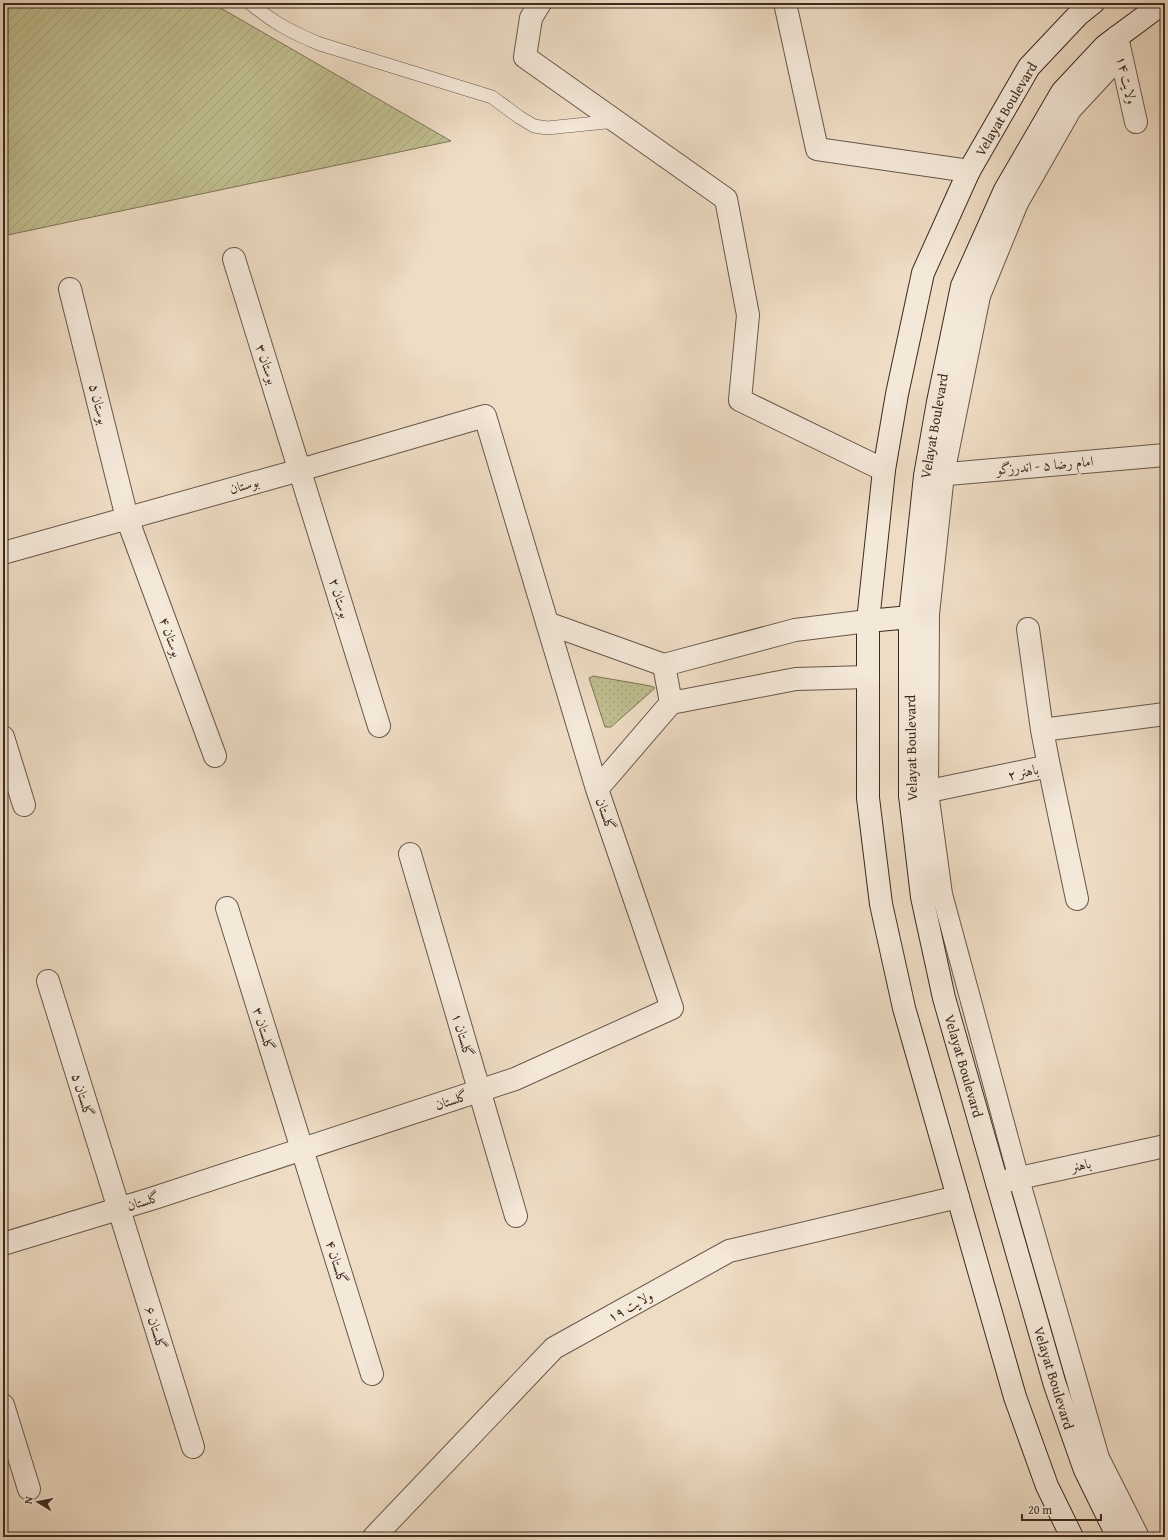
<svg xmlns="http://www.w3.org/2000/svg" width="1168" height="1540" font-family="'Gentium Book Plus',Amiri,serif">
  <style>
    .grass { fill: url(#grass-dots); stroke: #7e7458 }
    .garden { fill: url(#garden-furrows); stroke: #7e7458 }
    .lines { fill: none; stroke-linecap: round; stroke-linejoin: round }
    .service-casing { stroke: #685749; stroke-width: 14 }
    .pedestrian-casing { stroke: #685749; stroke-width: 22 }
    .minor-casing { stroke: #685749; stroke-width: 24 }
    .secondary-casing { stroke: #3c2b20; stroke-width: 24 }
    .service { stroke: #f4e8d9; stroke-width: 13 }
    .pedestrian { stroke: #f4e8d9; stroke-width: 20 }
    .minor { stroke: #f4e8d9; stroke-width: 22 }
    .secondary { stroke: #f4e8d9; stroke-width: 22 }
    .labels { text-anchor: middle; stroke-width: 3; stroke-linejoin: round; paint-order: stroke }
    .street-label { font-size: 14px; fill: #3c2b20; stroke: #f4e8d9 }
  </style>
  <defs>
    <pattern id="grass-dots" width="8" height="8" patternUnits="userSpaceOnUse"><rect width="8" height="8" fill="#c0be8f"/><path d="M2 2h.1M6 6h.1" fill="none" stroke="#a6a37b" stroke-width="1.8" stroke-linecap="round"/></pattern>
    <pattern id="garden-furrows" width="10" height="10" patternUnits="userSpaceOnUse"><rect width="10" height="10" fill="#c0be8f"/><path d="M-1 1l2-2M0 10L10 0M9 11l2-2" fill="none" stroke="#a6a37b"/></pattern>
  </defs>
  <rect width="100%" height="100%" fill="#eedcc4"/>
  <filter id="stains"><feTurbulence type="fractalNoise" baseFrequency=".005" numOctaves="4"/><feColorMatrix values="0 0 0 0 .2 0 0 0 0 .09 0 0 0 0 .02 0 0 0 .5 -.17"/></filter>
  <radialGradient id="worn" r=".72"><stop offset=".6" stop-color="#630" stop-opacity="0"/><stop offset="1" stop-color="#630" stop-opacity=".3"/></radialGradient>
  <path class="grass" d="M593,676L651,686L655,688L611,727H605L589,678Z"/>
  <path class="garden" d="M3,3H212L451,141L3,236Z"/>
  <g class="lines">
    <defs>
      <path id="service" d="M250,3C274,23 291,32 320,44L492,97L519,117L534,126L547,128L616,121"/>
      <path id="pedestrian" d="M1121,56L1071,110L1018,203L980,296L944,474L929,614L928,792L942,894L1019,1179L1099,1458L1139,1537"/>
      <path id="minor" d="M540,3L531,18L525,57L726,199L748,315L740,400L884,470
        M785,3L817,149L969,171
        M1117,37L1136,122
        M234,259L379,726
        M70,289L127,518L215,756
        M925,476L1165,455
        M3,553L300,470L485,416L597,789L672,1008L515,1079L154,1198L3,1244
        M547,623L664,665L795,630L868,621
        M1028,629L1042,730
        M664,665L671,703
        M3,737L24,805
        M1049,766L1077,899
        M597,789L671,703L796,679L868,677
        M910,795L1049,766L1042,730L1165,714
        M410,854L516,1216
        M227,908L372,1374
        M48,981L193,1447
        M997,1183L1165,1146
        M3,1405L29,1489
        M374,1537L554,1348L729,1251L958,1197"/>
      <path id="secondary" d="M868,621L910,617
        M1072,1537L1047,1486L1015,1397L904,1008L881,904L868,798V621L884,470L897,394L923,273L969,171L1029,67L1078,15L1093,3
        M1118,1537L1085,1470L1055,1385L944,998L922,897L910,795V617L925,476L938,402L962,286L1005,190L1062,92L1105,46L1163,3"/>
    </defs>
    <use href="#service" class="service-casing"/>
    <use href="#pedestrian" class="pedestrian-casing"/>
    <use href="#minor" class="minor-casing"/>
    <use href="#secondary" class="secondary-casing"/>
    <use href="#service" class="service"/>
    <use href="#pedestrian" class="pedestrian"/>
    <use href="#minor" class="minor"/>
    <use href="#secondary" class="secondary"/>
  </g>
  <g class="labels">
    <g class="street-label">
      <text transform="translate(1127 80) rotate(77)" y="5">ولایت ۱۴</text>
      <text transform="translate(1006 109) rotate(-59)" y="5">Velayat Boulevard</text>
      <text transform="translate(267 364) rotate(72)" y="5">بوستان ۳</text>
      <text transform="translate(99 404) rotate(76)" y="5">بوستان ۵</text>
      <text transform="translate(934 426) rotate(-80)" y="5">Velayat Boulevard</text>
      <text transform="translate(1045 465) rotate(-5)" y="5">امام رضا ۵ - اندرزگو</text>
      <text transform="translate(244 485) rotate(-16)" y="5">بوستان</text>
      <text transform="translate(340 598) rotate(73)" y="5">بوستان ۲</text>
      <text transform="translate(171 637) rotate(70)" y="5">بوستان ۴</text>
      <text transform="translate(911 748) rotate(-91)" y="5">Velayat Boulevard</text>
      <text transform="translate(1023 772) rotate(-12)" y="5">باهنر ۲</text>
      <text transform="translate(606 814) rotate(71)" y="5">گلستان</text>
      <text transform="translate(264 1029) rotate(73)" y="5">گلستان ۳</text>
      <text transform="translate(463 1035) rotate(74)" y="5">گلستان ۱</text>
      <text transform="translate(964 1066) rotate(74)" y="5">Velayat Boulevard</text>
      <text transform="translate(83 1095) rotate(73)" y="5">گلستان ۵</text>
      <text transform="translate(451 1100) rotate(-18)" y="5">گلستان</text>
      <text transform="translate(1081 1165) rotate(-13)" y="5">باهنر</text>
      <text transform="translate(143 1201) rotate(-17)" y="5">گلستان</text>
      <text transform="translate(337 1262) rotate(73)" y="5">گلستان ۴</text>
      <text transform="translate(630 1306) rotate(-29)" y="5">ولایت ۱۹</text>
      <text transform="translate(156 1328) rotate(73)" y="5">گلستان ۶</text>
      <text transform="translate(1054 1378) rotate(73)" y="5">Velayat Boulevard</text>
    </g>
  </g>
  <rect width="1168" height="1540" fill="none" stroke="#eedcc4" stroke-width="16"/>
  <rect x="4" y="4" width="1160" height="1532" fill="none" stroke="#3c2b20" stroke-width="2"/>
  <rect x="8" y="8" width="1152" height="1524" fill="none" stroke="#3c2b20"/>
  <g transform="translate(38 1502) rotate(280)" stroke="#f4e8d9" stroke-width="3" paint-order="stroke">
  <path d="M0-3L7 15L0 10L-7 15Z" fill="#3c2b20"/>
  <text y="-6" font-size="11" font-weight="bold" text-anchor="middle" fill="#3c2b20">N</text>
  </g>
  <path d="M1022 1514v6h79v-6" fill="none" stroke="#3c2b20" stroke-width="2"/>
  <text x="1028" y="1514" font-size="12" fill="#3c2b20" stroke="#f4e8d9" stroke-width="3" paint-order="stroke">20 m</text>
  <rect width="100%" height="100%" filter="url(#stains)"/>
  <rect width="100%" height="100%" fill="url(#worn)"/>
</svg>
